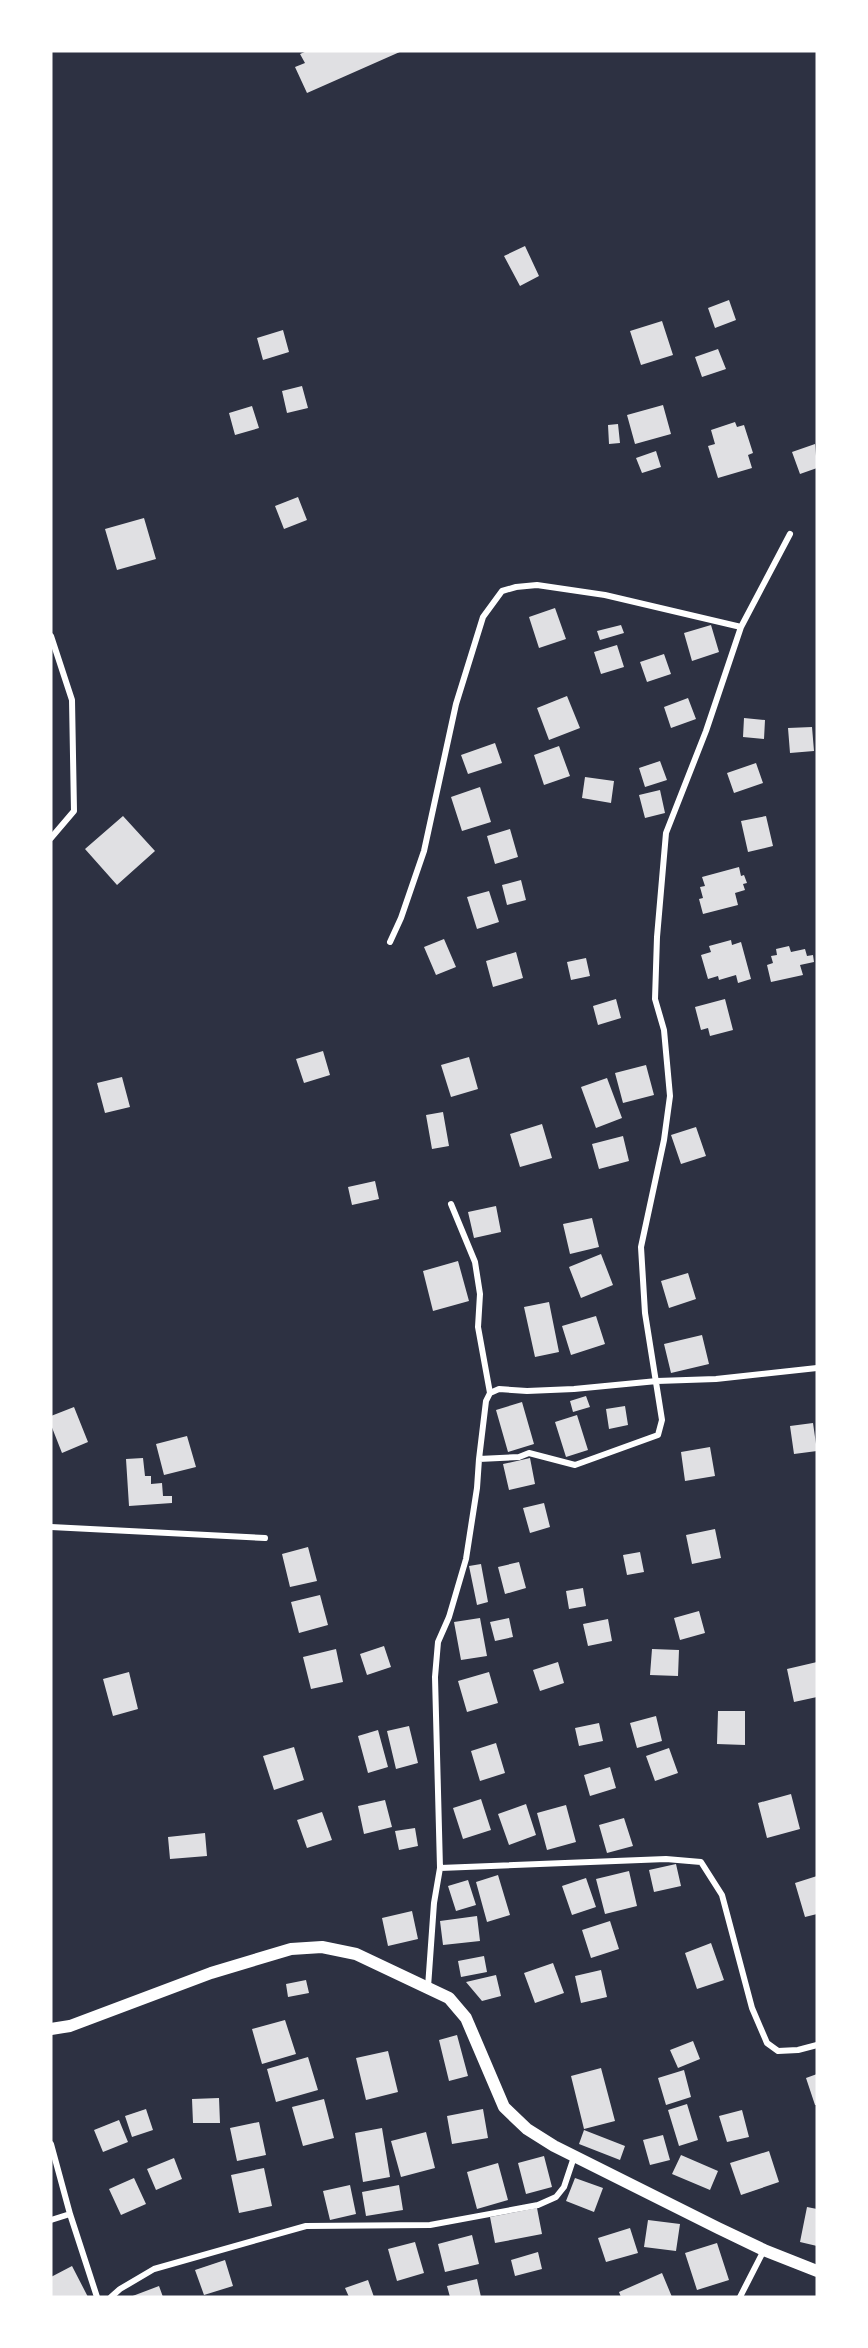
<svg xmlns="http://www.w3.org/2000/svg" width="868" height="2348" font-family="'Open Sans',sans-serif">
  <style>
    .building { fill: #e0e0e3 }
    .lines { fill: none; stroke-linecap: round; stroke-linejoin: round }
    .minor { stroke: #fff; stroke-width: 6 }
    .secondary { stroke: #fff; stroke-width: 12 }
  </style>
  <rect width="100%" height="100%" fill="#2d3142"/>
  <path class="building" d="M307,51H402L307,93L295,67L305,63L300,54Z
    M525,246L539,276L520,286L504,256Z
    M729,300L736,320L715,328L708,308Z
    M662,321L673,355L641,365L630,331Z
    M283,330L289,352L263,360L257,338Z
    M718,349L726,369L702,377L695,357Z
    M302,386L308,408L287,413L282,391Z
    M663,405L671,434L635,444L627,415Z
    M252,406L259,428L235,435L229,413Z
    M735,422L737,427L744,425L753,453L748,455L752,468L718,478L708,446L715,444L711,430Z
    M618,424L620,443L609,444L608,425Z
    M815,444L817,468L800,474L792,452Z
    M656,451L661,467L642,473L636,458Z
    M298,497L307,520L284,529L275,506Z
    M144,518L156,559L117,570L105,529Z
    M555,608L566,639L539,648L529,617Z
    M621,625L624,633L600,640L597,631Z
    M711,625L719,652L692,661L684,633Z
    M617,645L624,667L601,674L594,652Z
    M664,654L671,674L647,682L640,662Z
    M567,696L580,728L549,740L537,708Z
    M688,698L696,719L671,728L664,707Z
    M744,718L765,720L764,739L743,737Z
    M812,727L814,751L790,753L788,728Z
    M495,743L502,763L468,774L461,755Z
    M559,746L570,776L544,785L534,755Z
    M660,761L667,780L645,787L639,768Z
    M756,763L763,783L734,793L727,773Z
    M585,777L614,781L611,803L582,798Z
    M480,787L491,822L462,831L451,797Z
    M660,790L665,813L645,818L639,795Z
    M123,816L155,851L117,885L85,849Z
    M766,816L773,846L748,852L741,821Z
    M510,829L518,857L495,864L487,836Z
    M739,867L741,876L744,875L747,883L743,884L745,890L735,893L738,905L703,914L699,899L703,898L700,887L705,886L702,877Z
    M521,880L526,900L507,905L502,885Z
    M489,891L499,922L477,929L467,897Z
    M444,939L456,967L436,975L424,947Z
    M731,940L732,945L741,942L751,979L738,983L736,975L719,980L718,976L708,979L701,955L711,952L709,946Z
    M789,946L791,952L805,949L807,956L813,955L814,962L800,965L803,975L771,982L767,965L773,963L771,956L777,955L776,949Z
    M516,952L523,978L493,987L486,961Z
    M586,958L590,976L571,980L567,962Z
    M616,999L621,1018L598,1025L593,1006Z
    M725,999L733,1030L710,1036L708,1028L701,1030L695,1007Z
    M323,1051L330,1075L304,1083L296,1059Z
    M469,1057L478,1089L451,1097L441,1065Z
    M646,1065L654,1095L623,1103L615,1073Z
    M122,1077L130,1107L105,1113L97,1083Z
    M607,1078L622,1118L596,1128L581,1087Z
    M443,1112L449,1146L432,1149L426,1115Z
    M542,1124L552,1158L520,1167L510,1134Z
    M696,1127L706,1156L681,1164L671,1135Z
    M623,1136L629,1161L599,1169L592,1144Z
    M375,1181L379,1199L352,1205L348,1187Z
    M496,1206L501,1232L474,1238L468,1212Z
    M592,1218L599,1247L570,1254L563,1224Z
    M601,1254L613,1285L581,1298L569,1267Z
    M458,1261L469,1301L433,1311L423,1271Z
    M688,1273L696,1299L669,1308L661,1281Z
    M549,1302L559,1352L535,1357L524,1307Z
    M596,1316L605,1344L571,1355L562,1326Z
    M702,1335L709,1364L671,1373L664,1344Z
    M586,1396L590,1407L573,1412L570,1401Z
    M522,1402L534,1444L508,1452L496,1410Z
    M625,1406L628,1425L609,1429L606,1409Z
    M74,1407L88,1442L62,1453L51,1425V1416Z
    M577,1415L588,1450L566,1457L555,1422Z
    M813,1423L817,1451L794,1454L790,1426Z
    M187,1436L196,1467L164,1475L156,1444Z
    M710,1447L715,1476L685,1481L681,1452Z
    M143,1458L145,1476H151V1484L162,1483L163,1496H172V1503L129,1506L126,1459Z
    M530,1458L535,1484L509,1490L503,1464Z
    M544,1503L550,1527L530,1533L523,1508Z
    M715,1529L721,1558L692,1564L686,1535Z
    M308,1547L317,1581L290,1587L282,1554Z
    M640,1552L644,1572L627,1575L623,1555Z
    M519,1562L526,1588L505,1594L498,1567Z
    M481,1564L488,1602L477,1605L469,1566Z
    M583,1588L586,1606L569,1609L566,1591Z
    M320,1595L328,1625L299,1633L291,1602Z
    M699,1611L705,1633L680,1640L674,1618Z
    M480,1618L487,1656L461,1660L454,1622Z
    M509,1618L513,1637L495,1641L490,1622Z
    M608,1619L612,1641L588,1646L583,1624Z
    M384,1646L391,1667L367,1675L360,1654Z
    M336,1649L343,1682L311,1689L303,1657Z
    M652,1649L679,1650L678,1676L650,1675Z
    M558,1662L564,1683L540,1691L533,1670Z
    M817,1662V1697L794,1702L787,1669Z
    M129,1672L138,1709L113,1716L103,1679Z
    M489,1672L498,1703L467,1712L458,1681Z
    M718,1711H745V1745L717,1744Z
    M656,1716L662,1741L637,1748L630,1723Z
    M599,1723L603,1741L579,1746L575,1728Z
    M409,1726L418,1763L396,1769L387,1731Z
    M378,1730L388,1767L368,1773L358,1736Z
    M496,1743L505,1773L480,1781L471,1751Z
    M294,1747L304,1780L274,1790L263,1756Z
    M669,1748L678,1773L655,1781L646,1756Z
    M610,1767L616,1788L590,1796L584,1775Z
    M791,1794L800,1829L767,1838L758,1803Z
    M481,1799L491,1830L463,1839L453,1808Z
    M385,1800L392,1827L364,1834L358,1806Z
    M526,1804L536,1835L509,1845L498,1814Z
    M566,1805L576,1842L547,1850L537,1813Z
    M322,1812L332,1840L307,1848L297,1820Z
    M624,1818L633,1846L607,1853L599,1825Z
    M415,1828L418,1846L399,1850L395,1831Z
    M205,1833L207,1856L170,1859L168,1837Z
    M676,1864L681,1886L654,1892L649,1870Z
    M629,1871L637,1906L605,1914L596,1879Z
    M498,1875L510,1915L487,1922L476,1882Z
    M817,1876V1914L805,1917L795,1883Z
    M586,1878L596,1907L572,1915L562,1886Z
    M468,1880L476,1905L456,1911L448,1886Z
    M412,1911L418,1939L388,1946L382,1918Z
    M477,1916L480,1941L443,1945L440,1921Z
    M610,1921L619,1949L591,1958L582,1930Z
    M711,1943L724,1980L697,1989L685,1953Z
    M484,1956L487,1972L461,1977L458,1961Z
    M553,1963L564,1993L535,2003L524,1973Z
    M601,1970L607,1997L581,2003L575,1976Z
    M496,1975L501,1996L482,2001L466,1982Z
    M306,1980L309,1993L288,1997L286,1984Z
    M285,2020L296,2054L262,2064L252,2029Z
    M457,2035L468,2076L449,2081L439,2040Z
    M693,2041L700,2059L678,2068L670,2050Z
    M388,2051L398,2092L366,2100L356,2058Z
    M308,2057L318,2090L276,2102L267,2069Z
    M601,2068L615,2121L584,2129L571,2076Z
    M684,2070L691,2097L666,2105L658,2078Z
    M817,2074V2105H815L806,2078Z
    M219,2098L220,2123H193L192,2099Z
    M324,2099L334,2138L303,2146L292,2107Z
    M687,2104L698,2140L679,2146L668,2110Z
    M146,2109L153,2130L132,2137L125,2116Z
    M483,2109L488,2138L452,2144L447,2116Z
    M742,2110L749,2137L727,2142L719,2116Z
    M119,2120L128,2142L103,2152L94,2130Z
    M259,2122L266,2155L237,2161L230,2128Z
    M382,2128L390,2177L363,2182L355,2133Z
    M584,2130L625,2146L620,2160L579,2144Z
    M426,2132L435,2168L401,2177L391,2141Z
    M663,2135L670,2160L650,2165L643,2140Z
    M769,2151L779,2182L741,2195L730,2163Z
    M681,2155L718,2171L710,2190L672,2174Z
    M544,2156L552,2187L526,2194L518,2163Z
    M174,2158L182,2179L156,2190L147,2169Z
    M498,2163L508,2200L477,2209L467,2172Z
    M264,2168L272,2206L239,2213L231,2175Z
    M134,2178L146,2204L121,2215L109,2189Z
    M575,2178L603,2188L594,2212L566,2201Z
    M350,2185L356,2214L330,2220L323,2191Z
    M399,2185L403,2210L366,2216L362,2192Z
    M807,2207L817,2209V2246L800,2242Z
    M537,2208L542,2234L495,2243L490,2217Z
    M648,2220L680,2224L676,2251L644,2247Z
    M630,2228L638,2253L606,2262L598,2238Z
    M472,2235L479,2264L445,2272L438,2244Z
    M415,2242L424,2273L397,2281L388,2249Z
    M717,2243L729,2280L697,2290L685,2253Z
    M538,2252L542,2269L515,2276L511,2260Z
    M225,2260L233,2286L204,2295L195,2270Z
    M72,2266L88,2297H51V2277Z
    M662,2273L672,2297H621L619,2292Z
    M477,2279L481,2297H450L447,2286Z
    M368,2280L374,2297H349L345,2288Z
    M159,2286L163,2297H130Z"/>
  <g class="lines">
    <path class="minor" d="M51,636L72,700L74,811L51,838
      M390,942L401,918L424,851L456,704L483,617L502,591L516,587L537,585L605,595L741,627
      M451,1204L475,1262L480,1294L478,1327L490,1393
      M479,1459L486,1401L490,1393L499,1389L527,1391L574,1389L657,1381L716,1379L817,1368
      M51,1527L265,1538
      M440,1868L666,1859L701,1862L722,1895L752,2008L767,2043L778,2051L798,2050L817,2045
      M428,1987L434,1903L440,1868L435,1677L438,1642L449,1617L466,1559L477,1488L479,1459L519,1457L529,1453L575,1465L658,1435L662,1420L645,1313L641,1247L664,1140L670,1096L664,1030L655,999L657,937L666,833L706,731L741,627L790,534
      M51,2144L70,2214
      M51,2220L70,2214L97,2297
      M111,2297L120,2289L154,2269L306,2226L430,2225L538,2205L556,2197L564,2187L574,2157
      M740,2297L764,2250"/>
    <path class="secondary" d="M51,2029L70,2026L211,1973L291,1949L322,1947L356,1954L449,1998L466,2018L504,2107L527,2129L554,2146L718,2228L764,2250L817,2271"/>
  </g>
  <rect width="868" height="2348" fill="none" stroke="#ffffff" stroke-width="105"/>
</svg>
